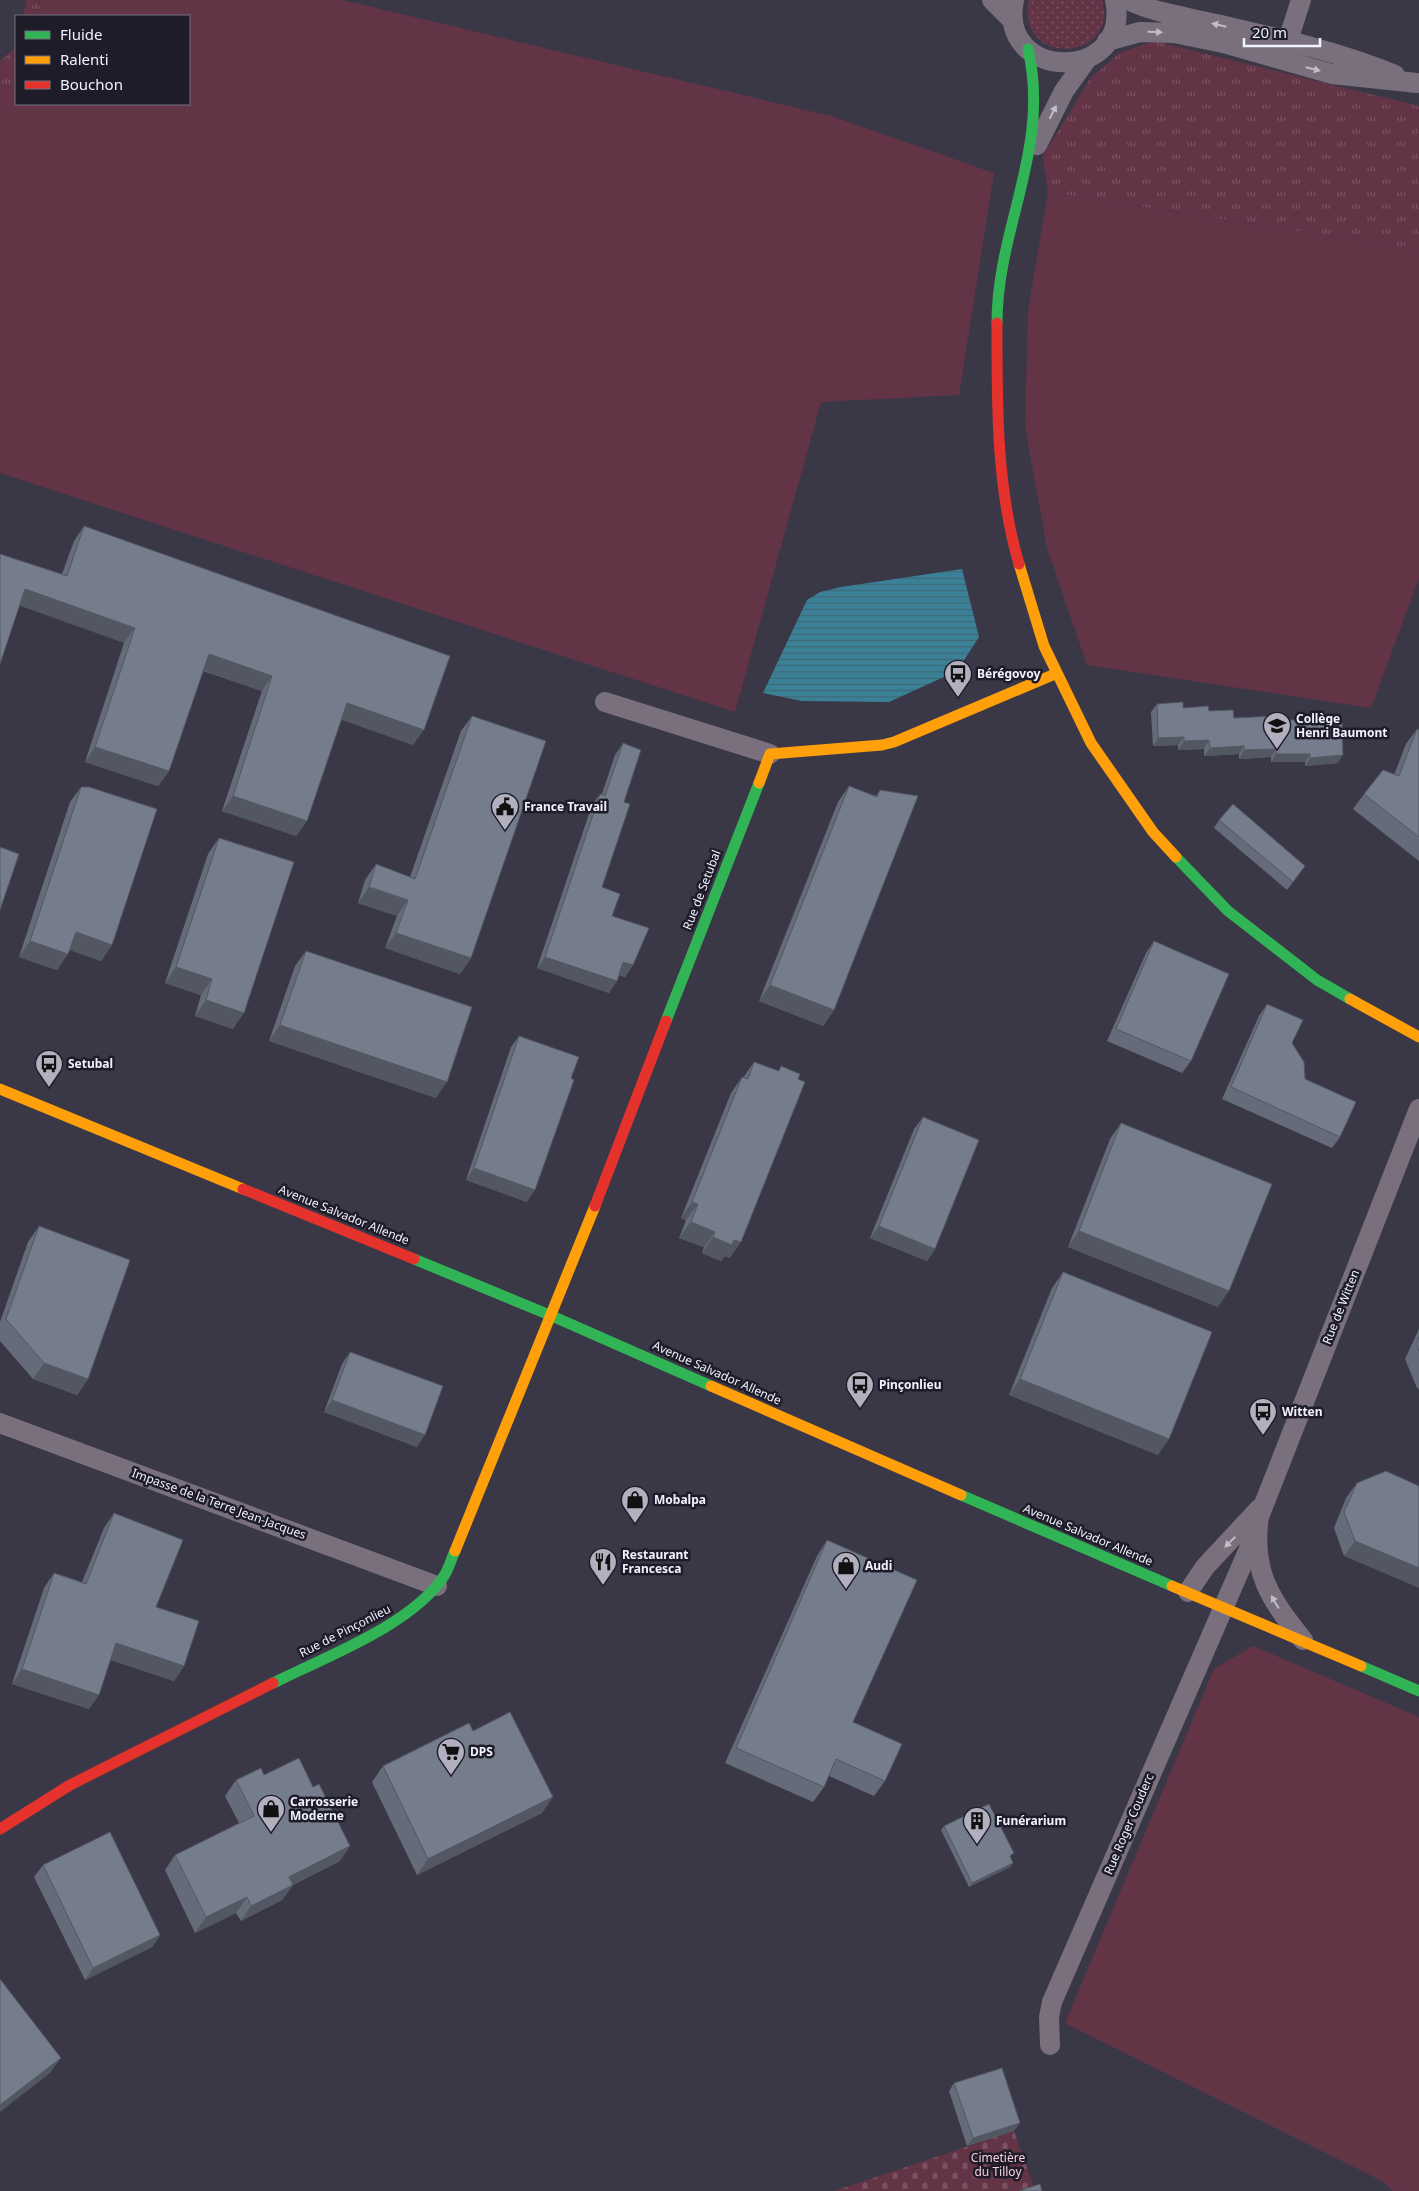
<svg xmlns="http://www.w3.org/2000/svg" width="1419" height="2191" font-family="'Noto Sans',sans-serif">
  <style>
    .grass { fill: url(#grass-dots) }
    .cemetery { fill: url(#cemetery-stones) }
    .park { fill: url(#park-tufts) }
    .garden { fill: #633446 }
    .water { fill: url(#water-rules) }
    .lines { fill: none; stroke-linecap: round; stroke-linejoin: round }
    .street { stroke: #796f7d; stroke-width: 20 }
    .fast { stroke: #30b455; stroke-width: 11 }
    .slow { stroke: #ff9f0a; stroke-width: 11 }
    .jam { stroke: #e5322d; stroke-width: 11 }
    .wall { fill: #656b78 }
    .shaded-wall { fill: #525762 }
    .building { fill: #757c8c; stroke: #525762 }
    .oneway { fill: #c2bdcb }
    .labels { text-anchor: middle; stroke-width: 5; stroke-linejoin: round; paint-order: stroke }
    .poi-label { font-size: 12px; font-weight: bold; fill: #f2f1ff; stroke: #1d1c28; text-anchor: start }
    .street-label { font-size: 12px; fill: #f2f1ff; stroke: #1d1c28 }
    .park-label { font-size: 12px; fill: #f6d0da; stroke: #1d1c28 }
  </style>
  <defs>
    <pattern id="grass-dots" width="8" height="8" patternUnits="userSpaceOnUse" patternTransform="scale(1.25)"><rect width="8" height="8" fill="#633446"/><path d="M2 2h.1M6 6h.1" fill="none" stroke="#7a5262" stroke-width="1.8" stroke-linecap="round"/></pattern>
    <pattern id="cemetery-stones" width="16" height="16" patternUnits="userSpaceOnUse" patternTransform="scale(1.25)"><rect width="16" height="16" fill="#633446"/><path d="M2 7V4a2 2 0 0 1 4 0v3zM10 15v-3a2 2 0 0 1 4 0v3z" fill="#7a5262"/></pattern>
    <pattern id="park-tufts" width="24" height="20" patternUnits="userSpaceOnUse" patternTransform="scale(1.25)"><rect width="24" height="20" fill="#633446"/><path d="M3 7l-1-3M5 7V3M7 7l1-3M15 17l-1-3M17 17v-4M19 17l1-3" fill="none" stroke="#7a5262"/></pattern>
    <pattern id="water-rules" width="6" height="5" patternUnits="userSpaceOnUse" patternTransform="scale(1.25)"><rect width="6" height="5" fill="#3a8197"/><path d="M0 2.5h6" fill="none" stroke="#416775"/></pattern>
  </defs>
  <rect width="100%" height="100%" fill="#3a3847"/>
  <path class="grass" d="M1029,0H1102C1120,61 1015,69 1029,0Z"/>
  <path class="cemetery" d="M1014,2131L1035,2191H834Z"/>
  <path class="park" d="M27,0H39L41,16H23Z
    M16,41V82L0,95V61L14,49Z
    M1154,41L1419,106V250L1048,192L1043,156L1089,80L1119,53Z"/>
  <path class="garden" d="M39,0H342L831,116L994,173L959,395L821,402L735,712L0,473V95L16,82V104H189V16H41Z
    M1048,192L1419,250V578L1371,708L1087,665L1047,548L1025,427L1028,310Z
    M1253,1646L1419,1717V2191H1393L1382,2181L1065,2023L1214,1669Z"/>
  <path class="water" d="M962,569L979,637L957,671L889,702L802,701L763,693L807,600L820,592L841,587Z"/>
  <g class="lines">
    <path class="street" d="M992,0L1013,21
      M1014,0C997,83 1132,83 1115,0
      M1128,0C1155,13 1186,17 1216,24C1276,38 1338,51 1395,75
      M1107,41L1140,32L1174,33L1223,43L1332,74L1417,83
      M1284,53L1301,0
      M1037,145L1064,91L1087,59
      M605,702L770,754
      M0,1423L437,1586
      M1188,1592L1205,1567L1259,1509
      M1303,1640C1270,1599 1251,1571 1259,1517L1419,1109
      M1050,2045L1049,2017L1052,2002L1255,1535"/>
    <path class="fast" d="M997,323C997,227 1051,148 1028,49
      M1176,857L1228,911L1317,980L1350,999
      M666,1021L759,783
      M414,1259L552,1316L711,1386
      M961,1495L1172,1586
      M1361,1666L1419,1691
      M273,1683C325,1657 412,1625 444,1576C449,1569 451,1559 455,1551"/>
    <path class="slow" d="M1019,564L1044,646L1091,743L1153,832L1176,857
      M759,783L770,754L882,745L894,742L1055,674
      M1350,999L1419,1037
      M0,1089L243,1189
      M711,1386L961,1495
      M455,1551L595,1206
      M1172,1586L1361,1666"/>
    <path class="jam" d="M997,323C997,404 996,486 1019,564
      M243,1189L414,1259
      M595,1206L666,1021
      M0,1829L70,1785L273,1683"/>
  </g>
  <path class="wall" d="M84,526L413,745L341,719L307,821L296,836L222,811L262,691L203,671L169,771L158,786L85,762L124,643L0,554L62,574L74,541Z
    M1157,704L1209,711L1234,718L1309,724L1338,763L1305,766V762H1271V757L1239,759V754L1204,756V749L1178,750V745L1153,746L1151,712Z
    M472,716L471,958L460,974L385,948L397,916L358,903L365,880L376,864L410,877L461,731Z
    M1417,729L1419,730V861L1353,809L1364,794L1394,775L1406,744Z
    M623,743L624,802L602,887L633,965L625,977L619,975L609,993L537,968L592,805L600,794H602L615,755Z
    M849,786L876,796L880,790L834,1010L823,1026L759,1001L838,802Z
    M81,787L112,945L101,961L70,950L57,970L19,957L70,802Z
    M1219,820L1305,866L1287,890L1214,828Z
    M219,838L233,1029L195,1016L201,995L165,983L208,854Z
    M1154,941L1191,1061L1182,1073L1107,1041L1146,953Z
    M306,951L436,1098L269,1041L295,966Z
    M1267,1004L1292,1043L1305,1079L1340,1137L1332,1148L1222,1099L1259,1016Z
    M519,1036L527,1202L466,1180L511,1047Z
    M754,1062L778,1071L781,1066L730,1258L725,1256L721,1261L702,1253L704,1247L679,1238L686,1220L681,1218L731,1093L742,1077L743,1078Z
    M923,1117L935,1249L927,1261L870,1238L914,1129Z
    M1121,1123L1218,1307L1068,1247L1110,1139Z
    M39,1226L88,1379L77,1395L33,1379L0,1341V1322L28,1242Z
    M1063,1272L1158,1455L1009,1395L1052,1288Z
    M1419,1329V1389L1417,1388L1405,1359Z
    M350,1352L417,1447L324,1412L342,1364Z
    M1357,1483L1419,1486L1344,1556L1334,1528L1346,1498Z
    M114,1513L156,1607L184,1666L174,1681L111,1660L89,1709L12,1684L44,1588L54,1573L82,1582L104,1528Z
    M827,1540L853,1722L885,1781L874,1796L829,1776L824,1787L813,1802L725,1763L817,1556Z
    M473,1731L542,1813L417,1875L372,1782L383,1766Z
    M264,1775L340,1861L293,1885L282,1900L241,1921L236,1913L195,1933L165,1870L175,1855L239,1823L225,1796L236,1780Z
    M944,1826L1011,1857L1010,1858L1013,1863L1010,1867L969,1887L941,1830Z
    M43,1865L160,1935L152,1947L85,1980L34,1877Z
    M954,2083L1014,2131L967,2146L949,2091Z"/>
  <path class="shaded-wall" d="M25,589L135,628L124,643L15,604Z
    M209,654L272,676L262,691L199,669Z
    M347,703L424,730L413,745L336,718Z
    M1184,737L1178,745L1153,746L1158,738Z
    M1209,740L1204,749L1178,750L1184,741Z
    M1244,746L1239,754L1204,756L1210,748Z
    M95,747L169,771L158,786L85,762Z
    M1276,749L1271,757L1239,759L1244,750Z
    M1276,754H1310L1305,762H1271Z
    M1343,755L1338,763L1305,766L1310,758Z
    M233,796L307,821L296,836L222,811Z
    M369,887L408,900L397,916L358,903Z
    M76,932L112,945L101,961L64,948Z
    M396,933L471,958L460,974L385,948Z
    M30,941L68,954L57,970L19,957Z
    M545,957L617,981L609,993L537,968Z
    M623,962L633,965L625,977L615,973Z
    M176,967L212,979L201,995L165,983Z
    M770,985L834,1010L823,1026L759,1001Z
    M206,1000L244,1013L233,1029L195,1016Z
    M280,1025L447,1082L436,1098L269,1041Z
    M474,1168L535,1190L527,1202L466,1180Z
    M692,1202L698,1204L686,1220L681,1218Z
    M691,1222L715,1232L704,1247L679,1238Z
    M879,1226L935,1249L927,1261L870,1238Z
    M1079,1231L1229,1291L1218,1307L1068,1247Z
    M713,1237L734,1240L741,1242L730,1258L725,1256L721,1261L702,1253Z
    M44,1363L88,1379L77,1395L33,1379Z
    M1020,1379L1169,1439L1158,1455L1009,1395Z
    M332,1400L425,1435L417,1447L324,1412Z
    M1355,1541L1419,1568V1588L1344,1556Z
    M116,1643L184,1666L174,1681L106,1658Z
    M22,1669L99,1695L89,1709L12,1684Z
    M553,1797L542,1813L417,1875L428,1859Z
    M350,1846L340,1861L278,1892L289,1877Z
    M1013,1863L1010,1867L969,1887L972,1883Z
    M293,1885L282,1900L241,1921L251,1906Z
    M247,1897L236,1913L195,1933L206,1917Z
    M160,1935L152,1947L85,1980L93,1968Z
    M61,2058L50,2073L0,2112V2105Z
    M1020,2123L1014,2131L967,2146L973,2138Z"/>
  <path class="building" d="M84,526L450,656L424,730L347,703L307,821L233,796L272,676L209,654L169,771L95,747L135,628L25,589L0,664V554L67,576Z
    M1183,702V708L1208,706L1209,711L1233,710L1234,718L1276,716V721L1309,719V724L1342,723L1343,755L1310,758V754H1276V749L1244,750V746L1210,748L1209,740L1184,741V737L1158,738L1157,704Z
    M472,716L546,741L471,958L396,933L408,900L369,887L376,864L415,879Z
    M1417,729L1419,730V837L1364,794L1383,770L1399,776Z
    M623,743L641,750L624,802L630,804L602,887L620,894L612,916L649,928L633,965L623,962L617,981L545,957L600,794L605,796Z
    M849,786L877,797L880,790L918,796L834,1010L770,985Z
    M81,787H89L157,809L112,945L76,932L68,954L30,941Z
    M1233,804L1305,866L1293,882L1219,820Z
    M219,838L294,862L244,1013L206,1000L212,979L176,967Z
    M0,847L19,854L0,910Z
    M1154,941L1229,974L1191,1061L1116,1029Z
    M306,951L472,1007L447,1082L280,1025Z
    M1267,1004L1303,1020L1292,1043L1304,1062L1305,1079L1356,1102L1340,1137L1231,1087Z
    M519,1036L579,1057L571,1078L574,1080L535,1190L474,1168Z
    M754,1062L779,1071L781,1066L800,1074L798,1079L805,1082L741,1242L734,1240L732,1245L713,1237L715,1232L691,1222L698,1204L692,1202L742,1077L748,1079Z
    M923,1117L979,1140L935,1249L879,1226Z
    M1121,1123L1272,1184L1229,1291L1079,1231Z
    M39,1226L130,1260L88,1379L44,1363L6,1319Z
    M1063,1272L1212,1332L1169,1439L1020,1379Z
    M1419,1337V1351L1416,1344Z
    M350,1352L443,1386L425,1435L332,1400Z
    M1386,1471L1419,1486V1568L1355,1541L1344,1512L1357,1483Z
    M114,1513L183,1540L156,1607L199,1621L184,1666L116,1643L99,1695L22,1669L54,1573L86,1584Z
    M827,1540L917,1580L853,1722L902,1744L885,1781L836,1759L824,1787L736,1748Z
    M510,1712L553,1797L428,1859L383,1766L469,1723L473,1731Z
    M299,1758L313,1787L319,1784L350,1846L289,1877L293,1885L251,1906L247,1897L206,1917L175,1855L254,1816L236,1780L261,1768L264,1775Z
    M989,1804L1014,1853L1010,1856L1013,1863L972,1883L944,1826Z
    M110,1832L160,1935L93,1968L43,1865Z
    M0,1979L61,2058L0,2105Z
    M1002,2068L1020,2123L973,2138L954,2083Z
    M1040,2184L1042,2191H1019Z"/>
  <defs><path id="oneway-solid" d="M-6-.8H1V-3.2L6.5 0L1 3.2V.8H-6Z" transform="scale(1.25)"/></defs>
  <g class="oneway">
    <use href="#oneway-solid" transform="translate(1219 25) rotate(-167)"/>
    <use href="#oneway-solid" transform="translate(1155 32) rotate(1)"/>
    <use href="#oneway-solid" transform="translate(1313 69) rotate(14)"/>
    <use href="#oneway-solid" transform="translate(1053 112) rotate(-63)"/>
    <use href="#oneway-solid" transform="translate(1230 1542) rotate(135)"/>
    <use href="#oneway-solid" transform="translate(1275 1602) rotate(-121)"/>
  </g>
  <defs>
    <symbol id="bus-pin" viewBox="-11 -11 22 30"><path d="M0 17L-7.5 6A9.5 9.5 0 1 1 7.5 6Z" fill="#b2b0bf" stroke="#1d1c28"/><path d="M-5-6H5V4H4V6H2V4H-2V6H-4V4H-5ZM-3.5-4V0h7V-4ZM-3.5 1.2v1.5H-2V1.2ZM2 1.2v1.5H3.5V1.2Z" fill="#111"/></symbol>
    <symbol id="school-pin" viewBox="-11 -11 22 30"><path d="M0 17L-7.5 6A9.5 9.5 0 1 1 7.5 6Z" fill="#b2b0bf" stroke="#1d1c28"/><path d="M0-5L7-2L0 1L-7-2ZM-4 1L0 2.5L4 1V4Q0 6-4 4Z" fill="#111"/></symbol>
    <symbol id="civic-pin" viewBox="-11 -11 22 30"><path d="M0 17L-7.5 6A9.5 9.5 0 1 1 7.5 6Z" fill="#b2b0bf" stroke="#1d1c28"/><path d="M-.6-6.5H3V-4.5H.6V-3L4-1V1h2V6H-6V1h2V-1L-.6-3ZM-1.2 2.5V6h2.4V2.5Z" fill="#111"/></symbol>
    <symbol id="shop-pin" viewBox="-11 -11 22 30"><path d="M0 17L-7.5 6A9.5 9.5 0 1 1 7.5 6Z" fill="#b2b0bf" stroke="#1d1c28"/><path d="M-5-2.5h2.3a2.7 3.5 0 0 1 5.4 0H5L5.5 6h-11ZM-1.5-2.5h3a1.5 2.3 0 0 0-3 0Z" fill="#111"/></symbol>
    <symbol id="restaurant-pin" viewBox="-11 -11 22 30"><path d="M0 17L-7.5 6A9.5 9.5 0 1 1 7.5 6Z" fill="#b2b0bf" stroke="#1d1c28"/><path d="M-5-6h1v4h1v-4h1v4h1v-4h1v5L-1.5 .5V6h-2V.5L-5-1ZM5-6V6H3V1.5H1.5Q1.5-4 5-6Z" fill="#111"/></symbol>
    <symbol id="supermarket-pin" viewBox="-11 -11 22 30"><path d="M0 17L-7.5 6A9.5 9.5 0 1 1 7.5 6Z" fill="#b2b0bf" stroke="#1d1c28"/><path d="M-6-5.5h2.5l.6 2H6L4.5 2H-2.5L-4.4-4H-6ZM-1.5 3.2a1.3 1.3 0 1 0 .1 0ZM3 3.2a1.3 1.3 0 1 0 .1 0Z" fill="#111"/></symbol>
    <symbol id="building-pin" viewBox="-11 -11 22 30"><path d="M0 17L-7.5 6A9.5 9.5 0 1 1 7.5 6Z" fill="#b2b0bf" stroke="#1d1c28"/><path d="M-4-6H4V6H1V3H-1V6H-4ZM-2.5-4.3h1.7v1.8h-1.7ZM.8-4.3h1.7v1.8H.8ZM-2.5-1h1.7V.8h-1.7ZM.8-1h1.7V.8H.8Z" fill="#111"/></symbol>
  </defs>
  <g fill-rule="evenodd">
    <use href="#bus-pin" x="942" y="658" width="32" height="43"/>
    <use href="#school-pin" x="1261" y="710" width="32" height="43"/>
    <use href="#civic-pin" x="489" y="791" width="32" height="43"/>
    <use href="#bus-pin" x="33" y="1048" width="32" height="43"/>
    <use href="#bus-pin" x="844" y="1369" width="32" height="43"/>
    <use href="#bus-pin" x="1247" y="1396" width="32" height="43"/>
    <use href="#shop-pin" x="619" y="1484" width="32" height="43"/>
    <use href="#restaurant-pin" x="587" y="1546" width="32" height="43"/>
    <use href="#shop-pin" x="830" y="1550" width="32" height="43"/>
    <use href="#supermarket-pin" x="435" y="1736" width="32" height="43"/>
    <use href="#shop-pin" x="255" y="1793" width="32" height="43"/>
    <use href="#building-pin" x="961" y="1805" width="32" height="43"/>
  </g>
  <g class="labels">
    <g class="poi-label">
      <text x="977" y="678">Bérégovoy</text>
      <text x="1296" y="723">Collège<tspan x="1296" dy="14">Henri Baumont</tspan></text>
      <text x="524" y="811">France Travail</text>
      <text x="68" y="1068">Setubal</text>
      <text x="879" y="1389">Pinçonlieu</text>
      <text x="1282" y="1416">Witten</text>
      <text x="654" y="1504">Mobalpa</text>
      <text x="622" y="1559">Restaurant<tspan x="622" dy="14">Francesca</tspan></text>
      <text x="865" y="1570">Audi</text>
      <text x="470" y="1756">DPS</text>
      <text x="290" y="1806">Carrosserie<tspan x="290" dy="14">Moderne</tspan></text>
      <text x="996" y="1825">Funérarium</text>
    </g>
    <g class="street-label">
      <text transform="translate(702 890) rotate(-69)" y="4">Rue de Setubal</text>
      <text transform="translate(344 1215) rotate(22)" y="4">Avenue Salvador Allende</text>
      <text transform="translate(1341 1307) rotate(-68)" y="4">Rue de Witten</text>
      <text transform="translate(717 1373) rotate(24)" y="4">Avenue Salvador Allende</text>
      <text transform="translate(219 1504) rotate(20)" y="4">Impasse de la Terre Jean-Jacques</text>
      <text transform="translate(1088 1535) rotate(23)" y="4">Avenue Salvador Allende</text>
      <text transform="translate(345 1631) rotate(-27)" y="4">Rue de Pinçonlieu</text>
      <text transform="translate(1129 1824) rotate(-67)" y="4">Rue Roger Couderc</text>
    </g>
    <g class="park-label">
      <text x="998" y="2162">Cimetière<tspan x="998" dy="14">du Tilloy</tspan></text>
    </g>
  </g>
  <rect x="15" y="15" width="175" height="90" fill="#1d1c28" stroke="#72717e"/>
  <rect x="25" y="31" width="25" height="8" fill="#30b455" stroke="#72717e"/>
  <text x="60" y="40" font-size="15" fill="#f2f1ff">Fluide</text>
  <rect x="25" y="56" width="25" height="8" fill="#ff9f0a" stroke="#72717e"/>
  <text x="60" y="65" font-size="15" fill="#f2f1ff">Ralenti</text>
  <rect x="25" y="81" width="25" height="8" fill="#e5322d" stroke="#72717e"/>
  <text x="60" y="90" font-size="15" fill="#f2f1ff">Bouchon</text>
  <path d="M1244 38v8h76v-8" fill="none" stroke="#f2f1ff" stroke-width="2.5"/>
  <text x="1252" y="38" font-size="15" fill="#f2f1ff" stroke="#1d1c28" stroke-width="4" paint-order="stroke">20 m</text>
</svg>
